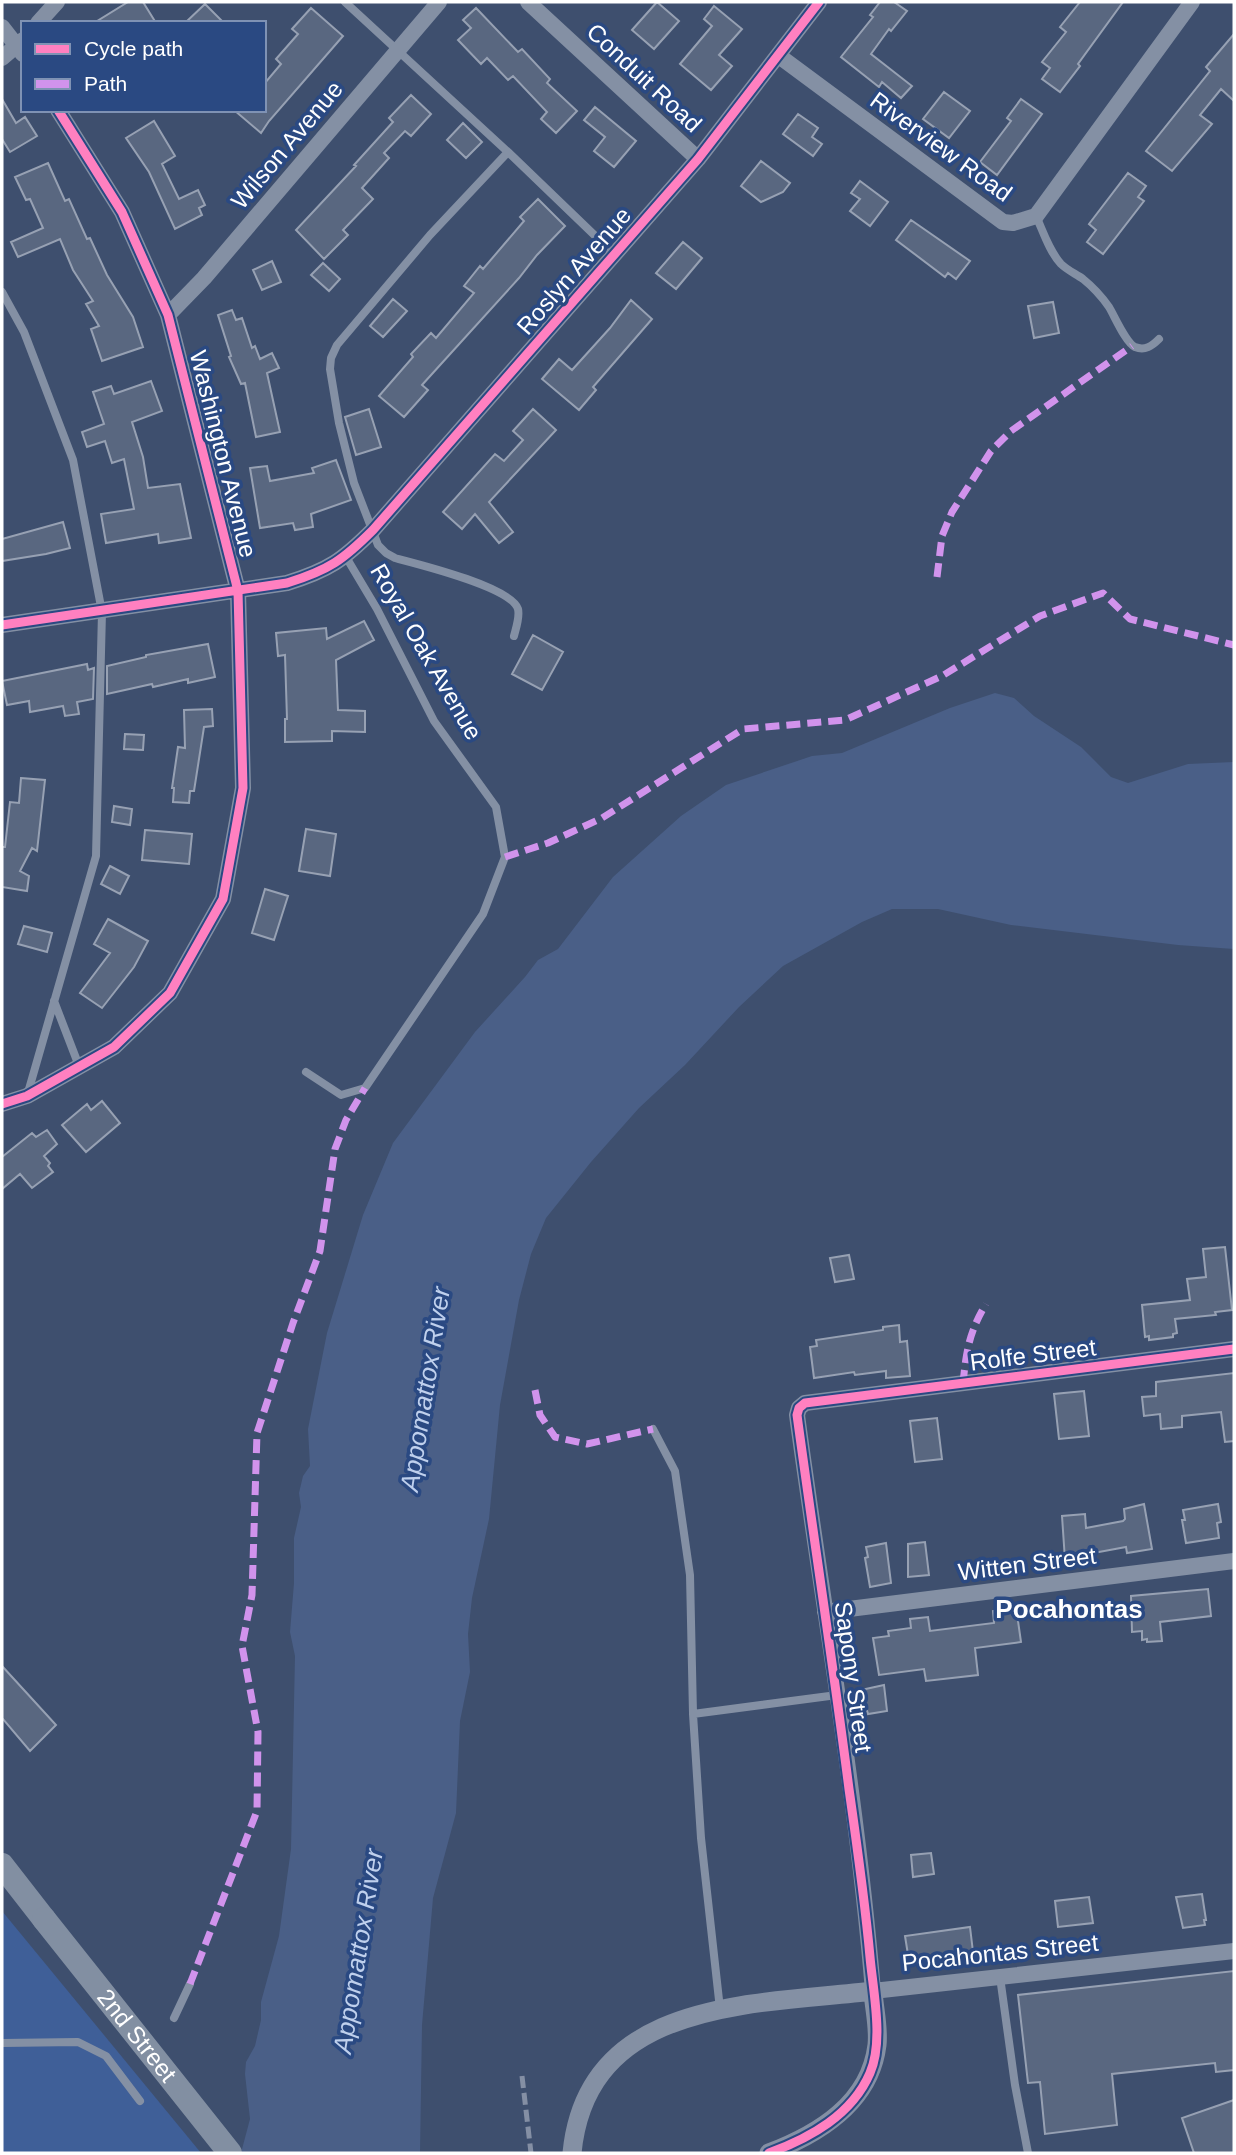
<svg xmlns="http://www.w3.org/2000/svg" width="1236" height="2155" font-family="Arial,sans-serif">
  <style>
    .green { fill: #3f5f98 }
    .water { fill: #4a5f87 }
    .building { fill: #596780; stroke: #97a1b3; stroke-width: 2 }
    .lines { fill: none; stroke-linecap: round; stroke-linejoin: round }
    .service { stroke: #8490a4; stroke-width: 8 }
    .minor { stroke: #8490a4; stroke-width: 16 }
    .tertiary { stroke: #8490a4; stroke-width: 19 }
    .primary { stroke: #828fa2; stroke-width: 24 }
    .rail { stroke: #848fa4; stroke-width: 5; stroke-dasharray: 12 5; stroke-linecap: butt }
    .primary-bridge { stroke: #828fa2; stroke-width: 24 }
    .quiet { stroke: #d193ec; stroke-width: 7; stroke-dasharray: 14 7; stroke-linecap: butt }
    .cycleway-casing { stroke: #2a4982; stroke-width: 13 }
    .cycleway { stroke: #ff80c0; stroke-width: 9 }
    .labels { text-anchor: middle; stroke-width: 7; stroke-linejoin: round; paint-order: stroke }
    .street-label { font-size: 24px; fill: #fff; stroke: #2a4982 }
    .water-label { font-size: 26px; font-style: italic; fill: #bfd0ed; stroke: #2a4982 }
    .neighbourhood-label { font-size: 26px; font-weight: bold; fill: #fff; stroke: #2a4982 }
  </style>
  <rect width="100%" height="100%" fill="#3e4f6e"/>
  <path class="green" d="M2,1911L201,2153H2Z"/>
  <path class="water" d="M995,693L1014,698L1034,716L1081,747L1111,777L1128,783L1188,764L1234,762V949L1178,945L1011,925L938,909H892L862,922L783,966L739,1007L685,1065L639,1108L591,1162L546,1218L531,1254L519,1300L500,1405L489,1519L472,1598L468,1634L470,1672L460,1721L456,1813L433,1898L422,2025L420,2153H241L250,2119L245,2074L246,2062L255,2046L261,2020V2002L279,1936L291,1849L295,1656L290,1632L294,1583V1538L301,1507L299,1493L303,1476L310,1466L308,1429L327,1333L363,1215L393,1143L475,1032L525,977L538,960L558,949L613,877L681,816L726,785L812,756L842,753L950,708Z"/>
  <path class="building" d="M128,2H143L156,23H94Z
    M657,2L679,21L654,49L632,30Z
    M880,2H894L907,11L891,31L889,29L871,54L912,86L901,98L882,82L879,87L841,57L873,17L870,15Z
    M1080,2H1123L1078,64L1080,66L1060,92L1042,79L1050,68L1042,62L1066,32L1060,27Z
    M205,4L224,23H185Z
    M714,6L742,29L719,55L732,66L711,90L680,64L712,26L704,19Z
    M311,8L343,36L269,121L261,133L234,110H264V84L281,64L276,59L298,34L292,29Z
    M476,8L518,52L522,49L550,79L547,83L577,111L556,133L541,119L547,112L513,76L508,80L487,58L481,64L458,40L471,28L463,20Z
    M1234,34V101L1221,89L1200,115L1212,124L1172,171L1146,151L1210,71L1206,67Z
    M944,92L970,111L949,138L923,119Z
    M411,95L431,114L411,136L405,131L384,153L389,158L362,188L373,199L343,230L348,235L324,259L296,230L356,166L354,165L393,122L389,118Z
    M2,99L16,123L25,117L37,136L10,152L2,139Z
    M1021,99L1042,114L997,175L980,162L1011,121L1007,118Z
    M595,107L636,141L614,167L594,151L605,137L584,120Z
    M798,114L818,128L812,137L822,144L813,156L783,134Z
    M154,121L175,156L162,164L179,199L198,190L205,205L199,208L202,215L175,229L149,172L126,138Z
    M463,123L482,142L466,158L447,140Z
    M761,161L790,183L783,192L761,202L741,186Z
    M48,163L65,201L69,199L87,239L90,238L107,275L133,317L143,347L102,361L91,329L99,326L86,304L93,301L73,270L60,239L18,257L11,242L43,228L30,199L26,200L15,177Z
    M1128,173L1146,186L1138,197L1144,201L1103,254L1087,242L1096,230L1089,224Z
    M860,181L888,202L870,226L850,211L860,199L851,193Z
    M538,199L565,226L537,255L519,278L422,385L428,390L404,417L379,396L413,357L411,354L431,333L436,338L474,293L464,286L480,266L483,269L524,221L520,217Z
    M911,220L970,261L956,279L948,273L945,277L896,240Z
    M683,242L702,258L676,289L656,273Z
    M272,261L281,282L262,290L253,270Z
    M323,263L340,279L329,291L311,275Z
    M393,299L407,311L383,337L370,326Z
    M631,300L652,319L593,387L596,390L579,410L542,379L559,359L572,370L610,328Z
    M1053,302L1059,333L1034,338L1028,306Z
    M232,310L236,320L242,318L252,348L255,346L260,359L272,353L279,368L267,373L280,432L256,437L245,383L241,384L229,357L231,356L218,315Z
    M151,381L162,411L132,422L143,457L148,488L180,484L191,538L159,543L158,534L106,543L101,514L134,509L124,459L112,463L105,441L87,447L82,432L104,424L93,392L111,386L114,394Z
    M369,409L381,447L356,455L345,417Z
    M533,409L556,430L489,502L513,532L499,543L475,514L462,529L443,512L495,454L504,461L523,440L513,431Z
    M336,460L351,500L311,514L313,527L295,530L293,523L260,528L250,468L267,466L270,481L314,473L312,468Z
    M63,522L70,548L46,554L2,561V539Z
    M364,621L374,640L336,660L338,710L365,711V732L332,731V741L285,742V719H287L285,655L278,656L276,633L326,628L327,639Z
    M533,635L563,652L542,690L512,674Z
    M208,644L215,677L188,683V679L153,687L152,684L107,694V666L146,657V655Z
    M87,664L88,670L94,668L93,699L77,702L79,714L65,716L63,706L30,712L29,701L7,705L2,681Z
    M212,709L213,726L204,727L194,791H190L189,803L173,802L174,788H172L178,747L185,748L184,710Z
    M125,734L144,735L143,750L124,749Z
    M21,778L45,780L37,851L32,848L20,871L29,876L27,891L2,887V847H5L10,802L19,803Z
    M114,806L132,809L130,825L112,822Z
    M306,829L336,834L330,876L299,871Z
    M145,830L192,834L189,864L142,860Z
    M110,866L129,876L120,894L101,884Z
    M265,889L288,896L274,940L252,933Z
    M108,919L148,941L134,967L102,1008L80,993L110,953L94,944Z
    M24,926L52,933L47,952L18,944Z
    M102,1101L120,1123L86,1152L62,1125L87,1104L91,1110Z
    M47,1130L57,1144L44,1156L50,1163L48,1166L53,1172L32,1188L20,1174L2,1189V1157L32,1133L36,1137Z
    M1225,1247L1232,1310L1215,1312L1216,1315L1175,1319L1177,1333L1173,1334V1337L1149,1340V1336L1145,1337L1142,1305L1190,1300L1187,1279L1206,1277L1203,1249Z
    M849,1255L854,1279L835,1282L830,1258Z
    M899,1325L900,1342L907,1341L910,1376L886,1378V1371L855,1375L854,1372L814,1378L810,1347L817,1346L816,1340L883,1330V1327Z
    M1234,1373V1441L1225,1442L1221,1412L1182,1416V1427L1161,1429L1160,1414L1144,1416L1142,1397L1156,1396V1382Z
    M1084,1391L1089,1436L1059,1439L1054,1394Z
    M937,1418L942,1459L915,1462L910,1421Z
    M1144,1504L1152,1549L1127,1553L1126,1547L1088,1554V1558L1065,1560L1062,1516L1085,1514L1086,1528L1123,1521L1125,1519L1124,1509Z
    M1218,1504L1221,1522L1217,1523L1219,1538L1186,1543L1182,1520H1185L1183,1510Z
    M925,1542L929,1575L908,1577V1544Z
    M886,1543L891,1583L870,1587L865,1558L868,1557L866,1547Z
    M1208,1589L1211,1616L1160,1622L1162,1641L1147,1642V1639L1142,1640V1631L1132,1632L1131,1596Z
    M1016,1607L1021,1642L975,1648L978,1675L926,1681L924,1669L879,1675L873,1638L889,1636L888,1631L911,1628L910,1619L928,1617L930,1631L994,1623L993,1611Z
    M2,1666L56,1725L30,1751L2,1718Z
    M884,1685L887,1711L868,1714L861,1690Z
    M931,1853L934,1874L913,1877L911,1855Z
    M1202,1894L1206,1920H1204L1205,1925L1183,1928L1176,1897Z
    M1089,1897L1093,1923L1058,1927L1055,1901Z
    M970,1927L973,1952L909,1961L905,1936Z
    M1234,1971V2070L1216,2072L1215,2063L1112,2074L1117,2125L1045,2134L1040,2082L1028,2083L1018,1995Z
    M1234,2100V2153H1194L1182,2118Z"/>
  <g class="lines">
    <path class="service" d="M345,2L508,152L614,254
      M508,152L430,235L337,345L331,358L330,369L339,423L354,483L378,545L386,553L395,558C418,564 511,587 518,609C520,617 516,628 514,636
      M1036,216C1043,231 1049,251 1061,264C1067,270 1076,274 1083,279C1093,287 1102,297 1109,307C1115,317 1126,343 1135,347C1145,351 1152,346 1159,339
      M2,292L24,332L73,460L102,612L96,856L27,1096
      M54,1001L79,1066
      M306,1072L341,1095L365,1088L483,914L505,857L496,807L434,721L377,609L346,557
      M653,1429L675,1471L690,1575L693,1714L701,1838L720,2009
      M693,1714L837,1695
      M1000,1977L1015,2085L1028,2153
      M174,2018L190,1984
      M2,2043L78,2042L106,2056L140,2101"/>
    <path class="minor" d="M528,2L698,159
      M38,23L57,2
      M2,27L23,54
      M779,56L1003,222L1013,223L1036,216L1192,2
      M2,58L23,40
      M168,315L204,278L439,2
      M2,625L287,583C329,570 343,560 373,530L698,159L819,2
      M2,1104L27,1096L114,1047L170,993L223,899L243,788L238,591L168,315L122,212L58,110
      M1234,1349L805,1403L799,1408L797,1415C823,1607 857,1798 873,1991L1234,1951
      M825,1612L1234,1561"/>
    <path class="tertiary" d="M572,2153C587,1998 755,2005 873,1991C874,2008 879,2028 877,2045C870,2103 819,2134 769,2153"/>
    <path class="primary" d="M2,1865L44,1919"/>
    <path class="rail" d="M522,2076L531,2153"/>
    <path class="primary-bridge" id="s1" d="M44,1919L230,2153"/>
    <path class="quiet" d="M937,577L942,536L952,512L991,451L1011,431L1132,346
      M505,857L548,843L602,818L743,729L845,720L942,676L1040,616L1103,593L1130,619L1234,645
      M963,1384C966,1352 969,1332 986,1304
      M535,1390L540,1415L555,1437L587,1444L653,1429
      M190,1984L257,1811L258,1732L242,1646L252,1595L257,1433L293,1323L320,1251L335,1149L346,1120L365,1088"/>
    <defs>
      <path id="cycleway" d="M2,625L287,583C329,570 343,560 373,530L698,159L819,2
        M2,1104L27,1096L114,1047L170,993L223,899L243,788L238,591L168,315L122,212L58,110
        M769,2153C810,2138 852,2115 870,2073C884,2041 873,1991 870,1957C865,1901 857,1845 849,1789C833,1664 814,1540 797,1415L799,1408L805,1403L1234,1349"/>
    </defs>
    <use href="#cycleway" class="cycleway-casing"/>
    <use href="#cycleway" class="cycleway"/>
  </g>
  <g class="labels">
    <g class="street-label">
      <text transform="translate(644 78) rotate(43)" y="8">Conduit Road</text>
      <text transform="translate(287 145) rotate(-50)" y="8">Wilson Avenue</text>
      <text transform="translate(941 147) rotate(36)" y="8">Riverview Road</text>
      <text transform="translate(574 271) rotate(-49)" y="8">Roslyn Avenue</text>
      <text transform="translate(223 454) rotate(76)" y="8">Washington Avenue</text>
      <text transform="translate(426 652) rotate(60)" y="8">Royal Oak Avenue</text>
      <text transform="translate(1033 1355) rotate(-7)" y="8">Rolfe Street</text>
      <text transform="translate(1027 1564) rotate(-7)" y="8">Witten Street</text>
      <text transform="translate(853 1677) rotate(82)" y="8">Sapony Street</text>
      <text transform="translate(1000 1953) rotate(-6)" y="8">Pocahontas Street</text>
      <text dy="8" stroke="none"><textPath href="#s1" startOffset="149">2nd Street</textPath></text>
    </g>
    <g class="water-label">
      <text transform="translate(425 1389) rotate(-81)" y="9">Appomattox River</text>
      <text transform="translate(358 1951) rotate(-81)" y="9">Appomattox River</text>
    </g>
    <g class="neighbourhood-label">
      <text x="1069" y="1618">Pocahontas</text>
    </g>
  </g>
  <rect width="1236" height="2155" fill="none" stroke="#ffffff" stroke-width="7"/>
  <rect x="21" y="21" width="245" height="91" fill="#2a4982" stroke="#7f92b4" stroke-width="2"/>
  <rect x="35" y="44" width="35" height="10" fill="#ff80c0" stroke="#7f92b4" stroke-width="2"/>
  <text x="84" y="56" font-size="21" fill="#ffffff">Cycle path</text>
  <rect x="35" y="79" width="35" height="10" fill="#d193ec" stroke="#7f92b4" stroke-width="2"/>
  <text x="84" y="91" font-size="21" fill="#ffffff">Path</text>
</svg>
